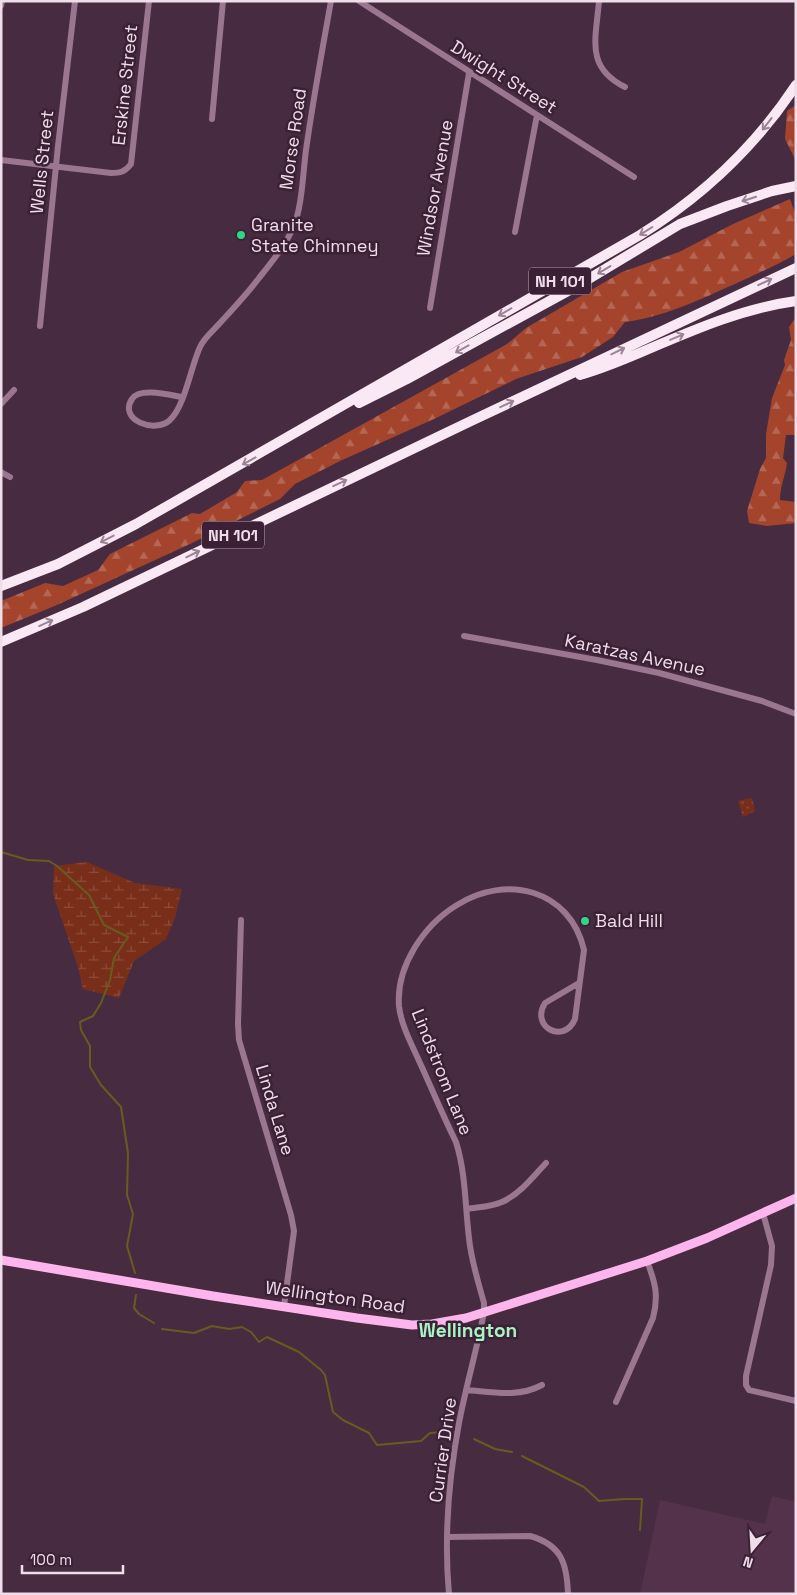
<svg xmlns="http://www.w3.org/2000/svg" width="797" height="1595" font-family="'Space Grotesk',sans-serif">
  <style>
    .built { fill: #54324c }
    .grass { fill: url(#grass-dots) }
    .forest { fill: url(#forest-firs) }
    .wetland { fill: url(#wetland-marsh) }
    .lines { fill: none; stroke-linecap: round; stroke-linejoin: round }
    .stream { stroke: #695b20; stroke-width: 2 }
    .minor { stroke: #9a7691; stroke-width: 6 }
    .major { stroke: #feb4ec; stroke-width: 9 }
    .highway { stroke: #fae8f5; stroke-width: 10 }
    .oneway { stroke: #9b8496 }
    .poi-dot { fill: #2cd884; stroke: #3c2136; stroke-width: 2 }
    .labels { text-anchor: middle; stroke-width: 5; stroke-linejoin: round; paint-order: stroke }
    .shield { fill: #3c2136; stroke: #b9a5b4; stroke-width: 1 }
    .shield-label { font-size: 16px; font-weight: bold; fill: #efddea }
    .street-label { font-size: 18px; fill: #efddea; stroke: #3c2136 }
    .poi-label { font-size: 18px; fill: #efddea; stroke: #3c2136; text-anchor: start }
    .neighbourhood-label { font-size: 19px; font-weight: bold; fill: #a9f4c4; stroke: #3c2136 }
  </style>
  <defs>
    <pattern id="grass-dots" width="8" height="8" patternUnits="userSpaceOnUse" patternTransform="scale(1.25)"><rect width="8" height="8" fill="#792e1a"/><path d="M2 2h.1M6 6h.1" fill="none" stroke="#8c4c3b" stroke-width="1.8" stroke-linecap="round"/></pattern>
    <pattern id="forest-firs" width="22" height="20" patternUnits="userSpaceOnUse" patternTransform="scale(1.25)"><rect width="22" height="20" fill="#a4442c"/><path d="M5 1l3.5 6h-7zM16 11l3.5 6h-7z" fill="#b56755"/></pattern>
    <pattern id="wetland-marsh" width="20" height="14" patternUnits="userSpaceOnUse" patternTransform="scale(1.25)"><rect width="20" height="14" fill="#792e1a"/><path d="M1 5h8M5 5V1M11 12h8M15 12V8" fill="none" stroke="#8c4c3b"/></pattern>
  </defs>
  <rect width="100%" height="100%" fill="#472b41"/>
  <path class="built" d="M772,1496L796,1502V1594H640L660,1500L765,1524Z"/>
  <path class="grass" d="M752,798L755,811L743,817L738,801Z"/>
  <path class="forest" d="M796,105V161L785,139L787,111Z
    M790,199L796,216V254C777,265 757,274 737,283C701,299 664,317 625,322L613,337L582,357L516,379L434,419L340,461L295,484L280,499L190,544L57,605L1,628V601L45,583L63,586L98,570L110,554L192,513L200,514L237,492L245,481L262,480L507,344L526,328L622,272L679,252L733,224Z
    M796,317V435H786L783,458L787,463C785,477 780,486 780,500L796,502V523L767,526L749,523L747,511L760,469L766,458V434L772,398L785,365L784,360L791,340L789,327Z"/>
  <path class="wetland" d="M87,862L135,883L182,889L175,918L166,939L134,961L119,998L83,989L78,967L53,894L54,866Z"/>
  <g class="lines">
    <path class="stream" d="M1,852L28,860L49,861L57,866L89,895L104,925L128,937L114,958L110,980L101,1003L93,1016L80,1022L81,1030L90,1046V1067L101,1085L121,1107L128,1153L127,1195L133,1214L127,1246L135,1273
      M136,1295L134,1308L139,1314L154,1323
      M162,1329L194,1333L212,1326L229,1329L242,1327L251,1332L259,1342L267,1337L299,1352L321,1370L325,1375L333,1412L343,1420L369,1433L377,1445L421,1441L430,1433L443,1432
      M474,1439L495,1449L512,1452
      M522,1456L584,1487L599,1501L624,1499H642L640,1530"/>
    <path class="minor" d="M359,1L634,177
      M599,1C596,39 585,67 625,87
      M1,6L2,1
      M212,119L223,1
      M1,160L111,173C120,173 125,172 131,164L149,1
      M515,232L537,115
      M430,308L469,73
      M40,326L58,146L75,1
      M182,397C170,395 139,387 132,399C118,420 155,434 170,420C185,406 191,366 200,347C204,338 213,331 219,324C233,309 247,294 259,278C271,263 285,246 293,228C302,209 303,172 306,150C313,100 322,51 331,1
      M1,404L14,390
      M1,472L10,477
      M464,636L597,660L659,673L762,701L796,714
      M241,920L238,1024L239,1040L291,1215L294,1231L284,1306
      M467,1209C478,1207 491,1207 502,1202C520,1194 533,1177 546,1163
      M763,1213L772,1246L771,1265L746,1376V1385L749,1390L796,1401
      M466,1390C492,1392 518,1398 542,1385
      M616,1402L653,1318C659,1295 655,1282 647,1261
      M448,1537L530,1536C562,1545 567,1564 568,1594
      M449,1594C444,1539 449,1477 459,1423C466,1386 477,1349 484,1312V1303C478,1281 471,1260 469,1238C465,1206 466,1174 456,1142C443,1116 432,1089 420,1063C412,1045 401,1025 399,1006C396,966 424,925 457,905C506,874 570,889 584,950L575,1019C564,1045 530,1027 545,1003L579,983"/>
    <path class="major" d="M1,1260L213,1296L357,1318L412,1325L432,1324L466,1318L647,1261L707,1238L796,1198"/>
    <path class="highway" d="M580,375C605,368 628,358 651,348C698,328 745,308 796,301
      M359,403L407,379L577,286L680,224L727,206L772,191L796,186
      M1,586L58,564L136,524L640,235C703,196 755,147 796,85
      M1,642L83,607L471,421L796,268"/>
  </g>
  <defs><path id="oneway-shaft" d="M-6 0H5M1.5-3L5.5 0L1.5 3" fill="none" stroke-width="1.6" stroke-linecap="round" stroke-linejoin="round" transform="scale(1.25)"/></defs>
  <g class="oneway">
    <use href="#oneway-shaft" transform="translate(767 124) rotate(128)"/>
    <use href="#oneway-shaft" transform="translate(749 199) rotate(162)"/>
    <use href="#oneway-shaft" transform="translate(646 231) rotate(148)"/>
    <use href="#oneway-shaft" transform="translate(604 270) rotate(149)"/>
    <use href="#oneway-shaft" transform="translate(765 282) rotate(-25)"/>
    <use href="#oneway-shaft" transform="translate(505 312) rotate(150)"/>
    <use href="#oneway-shaft" transform="translate(677 337) rotate(-23)"/>
    <use href="#oneway-shaft" transform="translate(462 349) rotate(151)"/>
    <use href="#oneway-shaft" transform="translate(618 351) rotate(-26)"/>
    <use href="#oneway-shaft" transform="translate(507 404) rotate(-25)"/>
    <use href="#oneway-shaft" transform="translate(249 461) rotate(151)"/>
    <use href="#oneway-shaft" transform="translate(340 483) rotate(-25)"/>
    <use href="#oneway-shaft" transform="translate(107 539) rotate(153)"/>
    <use href="#oneway-shaft" transform="translate(193 554) rotate(-26)"/>
    <use href="#oneway-shaft" transform="translate(46 623) rotate(-24)"/>
  </g>
  <g class="poi-dot">
    <circle cx="241" cy="235" r="5"/>
    <circle cx="585" cy="921" r="5"/>
  </g>
  <g class="labels">
    <g class="shield">
      <rect x="529" y="267.5" width="62" height="27" rx="4"/>
      <rect x="202" y="521.5" width="62" height="27" rx="4"/>
    </g>
    <g class="shield-label">
      <text x="560" y="287">NH 101</text>
      <text x="233" y="541">NH 101</text>
    </g>
    <g class="street-label">
      <text transform="translate(504 77) rotate(32)" y="6">Dwight Street</text>
      <text transform="translate(125 85) rotate(-84)" y="6">Erskine Street</text>
      <text transform="translate(293 139) rotate(-82)" y="6">Morse Road</text>
      <text transform="translate(42 162) rotate(-84)" y="6">Wells Street</text>
      <text transform="translate(435 188) rotate(-80)" y="6">Windsor Avenue</text>
      <text transform="translate(635 655) rotate(12)" y="6">Karatzas Avenue</text>
      <text transform="translate(442 1072) rotate(68)" y="6">Lindstrom Lane</text>
      <text transform="translate(275 1110) rotate(73)" y="6">Linda Lane</text>
      <text transform="translate(335 1297) rotate(8)" y="6">Wellington Road</text>
      <text transform="translate(443 1450) rotate(-82)" y="6">Currier Drive</text>
    </g>
    <g class="poi-label">
      <text x="251" y="231">Granite<tspan x="251" dy="21">State Chimney</tspan></text>
      <text x="595" y="927">Bald Hill</text>
    </g>
    <g class="neighbourhood-label">
      <text x="468" y="1337">Wellington</text>
    </g>
  </g>
  <rect width="797" height="1595" fill="none" stroke="#efddea" stroke-width="5"/>
  <g transform="translate(752 1550) rotate(198)" stroke="#3c2136" stroke-width="4" paint-order="stroke">
  <path d="M0-4L9 19L0 12L-9 19Z" fill="#efddea"/>
  <text y="-8" font-size="14" font-weight="bold" text-anchor="middle" fill="#efddea">N</text>
  </g>
  <path d="M22 1565v8h101v-8" fill="none" stroke="#efddea" stroke-width="2.5"/>
  <text x="30" y="1565" font-size="15" fill="#efddea" stroke="#3c2136" stroke-width="4" paint-order="stroke">100 m</text>
</svg>
